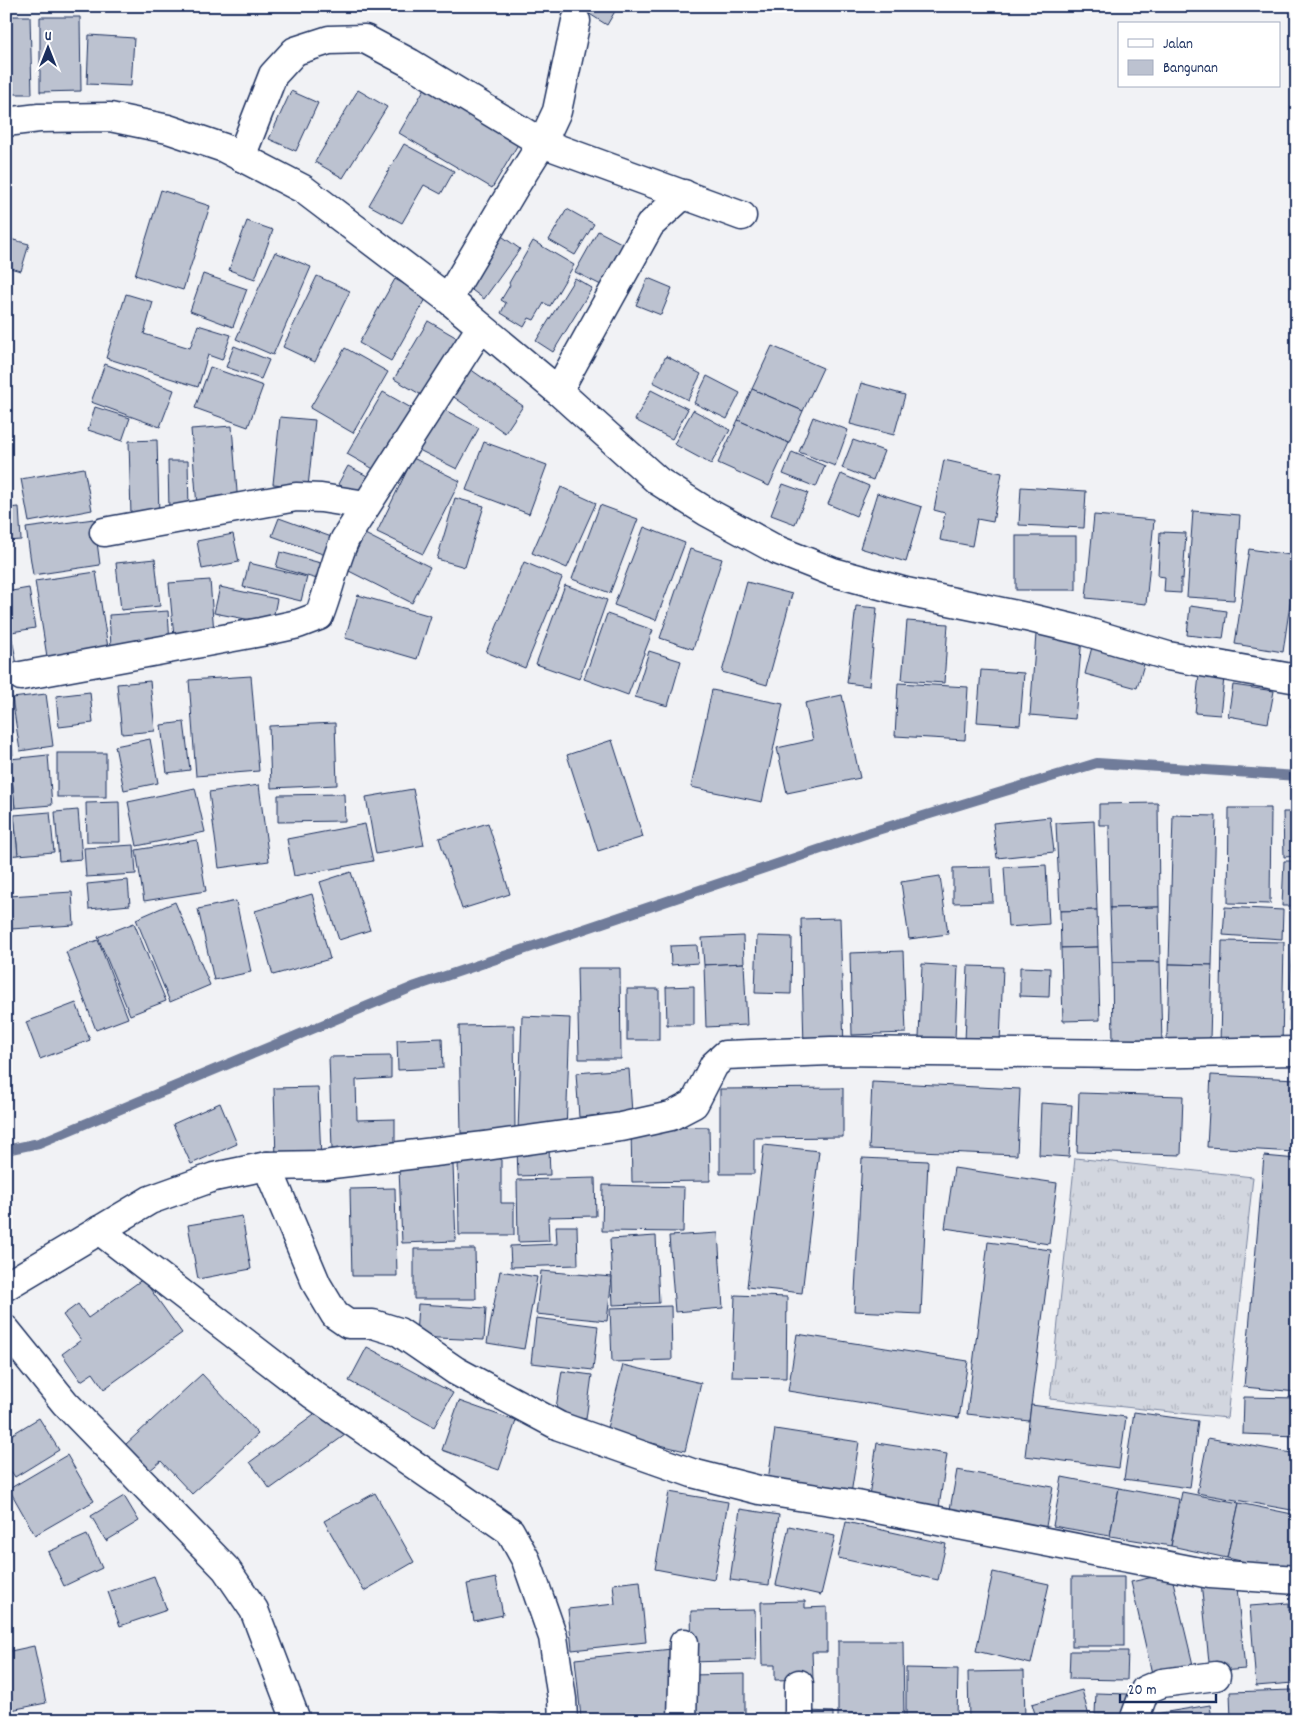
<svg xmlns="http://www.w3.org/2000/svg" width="1303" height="1726" font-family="Dekko,sans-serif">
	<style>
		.grass { fill: url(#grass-tufts); stroke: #76829e }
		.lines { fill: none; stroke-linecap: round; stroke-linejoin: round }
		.stream { stroke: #707c9a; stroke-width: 10 }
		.building { fill: #bcc2d0; stroke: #1b2f5e }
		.street-casing { stroke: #1b2f5e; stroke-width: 31 }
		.secondary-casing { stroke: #1b2f5e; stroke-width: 31 }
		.street { stroke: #fff; stroke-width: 28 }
		.secondary { stroke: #fff; stroke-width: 28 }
	</style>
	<defs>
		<pattern id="grass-tufts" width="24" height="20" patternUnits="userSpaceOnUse" patternTransform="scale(1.25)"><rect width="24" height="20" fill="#d2d6df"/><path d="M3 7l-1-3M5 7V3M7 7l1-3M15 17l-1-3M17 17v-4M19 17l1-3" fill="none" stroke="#b4b8c2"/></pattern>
	</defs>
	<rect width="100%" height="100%" fill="#f1f2f5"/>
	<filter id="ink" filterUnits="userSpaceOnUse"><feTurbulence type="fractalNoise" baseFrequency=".02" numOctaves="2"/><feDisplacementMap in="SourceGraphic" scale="10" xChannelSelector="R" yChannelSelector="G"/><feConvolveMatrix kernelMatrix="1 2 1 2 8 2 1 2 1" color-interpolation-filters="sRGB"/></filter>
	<g filter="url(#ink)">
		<polygon class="grass" points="1075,1158 1253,1177 1227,1418 1050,1399"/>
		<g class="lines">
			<polyline class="stream" points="6,1150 39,1143 413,987 871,832 1097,763 1297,776"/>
		</g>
		<g class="building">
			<polygon points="577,6 618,6 607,25"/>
			<polygon points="6,16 30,16 32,94 6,94"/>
			<polygon points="40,17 80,17 81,91 40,92"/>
			<polygon points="89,35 134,38 131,86 87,84"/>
			<polygon points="426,86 520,141 492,188 399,133"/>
			<polygon points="358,90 387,107 343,178 315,162"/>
			<polygon points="291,91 318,103 296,151 269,139"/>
			<polygon points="404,144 454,171 441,194 424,185 402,223 369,205"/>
			<polygon points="161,190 210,206 183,290 135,275"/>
			<polygon points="567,209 594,224 575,255 549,240"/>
			<polygon points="247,221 273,230 255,279 229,270"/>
			<polygon points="598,231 627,246 605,287 575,272"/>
			<polygon points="496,232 520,249 484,299 461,282"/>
			<polygon points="6,238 29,244 21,271 6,267"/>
			<polygon points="533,241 574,265 550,306 544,303 534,320 529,318 524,327 501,313 506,303 501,300 510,285 509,283"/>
			<polygon points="275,252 311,267 273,355 236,339"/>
			<polygon points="203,274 247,289 233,327 190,311"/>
			<polygon points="317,276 350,291 315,362 283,347"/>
			<polygon points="575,278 592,288 553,352 536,341"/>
			<polygon points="648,278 672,288 661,315 636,305"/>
			<polygon points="395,279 427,297 391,361 359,343"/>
			<polygon points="126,294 153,302 144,334 190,348 198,325 231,335 222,360 208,355 198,387 106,358"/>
			<polygon points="428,321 459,339 425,397 394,379"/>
			<polygon points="234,346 269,360 261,379 226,367"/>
			<polygon points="772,346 823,368 803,411 752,389"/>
			<polygon points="345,348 388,372 353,433 310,408"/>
			<polygon points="666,356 701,374 688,400 653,382"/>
			<polygon points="105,364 174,390 160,427 91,402"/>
			<polygon points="210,367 263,386 248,427 195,408"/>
			<polygon points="470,369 523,406 505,433 451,395"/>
			<polygon points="707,376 740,393 727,419 694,403"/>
			<polygon points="861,383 905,395 894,435 850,424"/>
			<polygon points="752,389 803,411 789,443 738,420"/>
			<polygon points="651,390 688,409 672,439 635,420"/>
			<polygon points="383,392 413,409 377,471 347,454"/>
			<polygon points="95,407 130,418 122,441 88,430"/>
			<polygon points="439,407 479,428 457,469 417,449"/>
			<polygon points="693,410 730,430 711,464 674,444"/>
			<polygon points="280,417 315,420 308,487 273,484"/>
			<polygon points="813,417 848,430 835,466 799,452"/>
			<polygon points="738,420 789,443 769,486 718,463"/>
			<polygon points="232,426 238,505 197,507 191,429"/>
			<polygon points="157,440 159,515 131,516 129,441"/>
			<polygon points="853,440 884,451 873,480 842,468"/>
			<polygon points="484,442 547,465 529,514 466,490"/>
			<polygon points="792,452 825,466 816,487 783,474"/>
			<polygon points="413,458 460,481 423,554 377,532"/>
			<polygon points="944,460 1002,473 993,522 977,519 972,546 940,540 945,513 934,510"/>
			<polygon points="168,461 188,461 189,511 169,511"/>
			<polygon points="348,466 373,479 363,498 338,484"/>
			<polygon points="84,468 92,510 29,522 21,479"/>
			<polygon points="841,474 869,486 856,516 828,504"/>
			<polygon points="783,484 808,493 795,524 771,515"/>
			<polygon points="561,487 596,503 567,568 532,553"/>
			<polygon points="1021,487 1086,491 1084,528 1019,525"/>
			<polygon points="877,493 922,507 906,562 860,548"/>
			<polygon points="455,498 484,506 465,567 437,559"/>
			<polygon points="600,505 638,519 610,593 572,579"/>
			<polygon points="19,507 21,540 6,541 6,508"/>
			<polygon points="1193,511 1240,515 1234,600 1187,597"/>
			<polygon points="1094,515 1154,520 1146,604 1086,598"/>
			<polygon points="279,518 337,539 331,557 272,536"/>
			<polygon points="94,519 100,565 33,575 26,528"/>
			<polygon points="644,527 685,543 656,620 614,605"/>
			<polygon points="1160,532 1186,533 1183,579 1181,578 1181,593 1164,592 1165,577 1158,576"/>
			<polygon points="233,534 239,562 202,569 197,541"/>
			<polygon points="365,534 430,567 412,603 347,570"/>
			<rect x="1016" y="536" width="60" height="54"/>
			<polygon points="690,549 722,559 693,649 660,638"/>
			<polygon points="1249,549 1297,556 1283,652 1235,644"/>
			<polygon points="280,552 328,565 324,581 276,567"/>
			<polygon points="155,559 160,606 121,610 116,563"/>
			<polygon points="524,562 562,578 525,668 486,652"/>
			<polygon points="249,563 307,577 301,601 243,587"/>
			<polygon points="96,572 109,654 48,663 35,581"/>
			<polygon points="210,580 214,633 174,637 169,583"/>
			<polygon points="747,582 792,594 767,685 722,672"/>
			<polygon points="565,585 607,600 579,679 536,664"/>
			<polygon points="220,587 277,599 272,624 214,613"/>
			<polygon points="29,588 35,628 6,633 6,592"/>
			<polygon points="358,595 431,616 417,659 345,638"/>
			<polygon points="856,606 877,608 869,686 847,683"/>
			<polygon points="1190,606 1227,611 1223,639 1187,635"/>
			<polygon points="168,611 170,644 111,647 109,615"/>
			<polygon points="607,614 653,630 628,695 584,679"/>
			<polygon points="907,621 948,624 944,683 902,680"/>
			<polygon points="1036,634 1082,637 1075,719 1030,715"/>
			<polygon points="12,639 21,685 6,687 6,640"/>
			<polygon points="1094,639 1147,654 1137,688 1085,674"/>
			<polygon points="649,651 681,661 668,706 635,697"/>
			<polygon points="981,670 1024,673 1020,725 977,722"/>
			<polygon points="1199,675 1224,678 1220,715 1195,713"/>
			<polygon points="251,676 259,771 196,776 189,680"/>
			<polygon points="150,681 155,731 122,734 117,684"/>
			<polygon points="898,683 968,687 965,740 895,736"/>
			<polygon points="1233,685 1274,691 1268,723 1228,716"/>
			<polygon points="712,690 783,704 762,802 691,787"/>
			<polygon points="90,692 93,723 59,727 56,696"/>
			<polygon points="46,694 53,746 20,751 12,698"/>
			<polygon points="842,695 860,778 787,793 777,748 813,740 805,703"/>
			<polygon points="1295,696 1297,696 1297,729 1291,728"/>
			<polygon points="6,703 9,703 13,755 6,756"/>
			<polygon points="184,722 190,770 167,773 161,725"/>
			<polygon points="335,723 337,785 271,788 269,726"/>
			<polygon points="150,739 158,783 124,790 115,746"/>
			<polygon points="612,740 643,837 598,851 567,755"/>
			<rect x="57" y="753" width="49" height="44"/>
			<polygon points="48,755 52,805 15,808 10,759"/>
			<polygon points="6,759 10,759 15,808 6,809"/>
			<polygon points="259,785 269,861 219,868 209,792"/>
			<polygon points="195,788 205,832 137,846 128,802"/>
			<polygon points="413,789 424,845 376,854 366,797"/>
			<polygon points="344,794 345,821 278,822 278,795"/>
			<polygon points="119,802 120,842 87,842 86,803"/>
			<polygon points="1158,803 1159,907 1110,908 1109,825 1099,825 1099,804"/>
			<polygon points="1229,808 1271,808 1270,904 1228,903"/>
			<polygon points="78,810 82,859 59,861 55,812"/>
			<polygon points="50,812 54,852 18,855 14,815"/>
			<polygon points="1283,812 1297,812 1297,856 1284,857"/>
			<polygon points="6,815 14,815 18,855 6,856"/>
			<polygon points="1173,815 1216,816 1212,965 1169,964"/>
			<polygon points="1050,817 1054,852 997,858 993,823"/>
			<polygon points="1094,821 1097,910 1060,911 1056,823"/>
			<polygon points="488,823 510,894 462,909 439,838"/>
			<polygon points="365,824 373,861 294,876 287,839"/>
			<polygon points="197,840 206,891 144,901 136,850"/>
			<polygon points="134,845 136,874 86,877 84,848"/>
			<polygon points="1284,861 1297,861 1297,906 1282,906"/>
			<polygon points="1046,865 1049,924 1008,927 1004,867"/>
			<polygon points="991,867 993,902 953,903 953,868"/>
			<polygon points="351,872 370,930 339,940 320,882"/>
			<polygon points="940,876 948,934 909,939 901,882"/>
			<polygon points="128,880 130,905 89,909 87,884"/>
			<polygon points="72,892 74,925 11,929 9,896"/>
			<polygon points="312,894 330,959 273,975 255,911"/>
			<polygon points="236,901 251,972 214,980 198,909"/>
			<polygon points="175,902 210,985 170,1002 136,919"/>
			<polygon points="1159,907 1160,962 1112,962 1110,908"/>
			<polygon points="1225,907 1283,910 1282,939 1223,935"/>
			<polygon points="1097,910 1098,947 1061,948 1060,911"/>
			<polygon points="1294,916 1297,916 1297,1021 1289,1021"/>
			<polygon points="840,918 844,1048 804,1049 801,919"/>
			<polygon points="134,923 166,1001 130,1015 98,937"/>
			<polygon points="743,936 744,963 704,965 702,938"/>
			<polygon points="757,936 792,937 791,994 755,993"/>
			<polygon points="98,940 128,1018 96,1030 66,952"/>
			<polygon points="1222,941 1284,942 1282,1047 1220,1046"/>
			<polygon points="697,945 698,963 671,965 670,946"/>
			<polygon points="1098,947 1100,1020 1063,1021 1061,948"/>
			<polygon points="903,951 906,1033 852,1035 850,953"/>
			<polygon points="1112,962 1160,962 1162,1045 1113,1045"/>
			<polygon points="744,963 747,1025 706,1027 704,965"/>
			<polygon points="922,964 958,966 955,1039 919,1038"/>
			<polygon points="1169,964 1212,965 1210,1040 1167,1039"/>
			<polygon points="968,966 1003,967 1000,1043 965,1042"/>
			<polygon points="1020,967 1050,968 1049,997 1020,996"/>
			<polygon points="577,968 620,968 621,1059 579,1059"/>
			<polygon points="694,986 694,1025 667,1025 666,987"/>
			<rect x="627" y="989" width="32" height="51"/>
			<polygon points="76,1003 90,1040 40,1059 26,1022"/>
			<polygon points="522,1016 570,1018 566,1132 518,1131"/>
			<polygon points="514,1025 515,1132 461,1133 459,1026"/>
			<polygon points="442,1038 443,1068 398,1070 397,1040"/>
			<polygon points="391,1056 391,1078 356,1080 357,1120 395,1119 395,1147 332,1149 329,1057"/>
			<polygon points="629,1069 632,1113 579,1117 576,1073"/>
			<polygon points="1211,1075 1297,1079 1295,1152 1207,1147"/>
			<polygon points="872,1082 1020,1089 1017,1155 869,1149"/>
			<polygon points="318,1087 321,1159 276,1160 274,1088"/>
			<polygon points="843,1088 843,1137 754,1138 754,1174 720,1174 720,1089"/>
			<polygon points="1079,1093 1183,1096 1181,1155 1077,1152"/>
			<polygon points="220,1103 237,1144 191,1164 173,1124"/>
			<polygon points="1041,1103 1072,1105 1069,1157 1039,1155"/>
			<polygon points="709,1127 710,1181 632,1182 631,1128"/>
			<polygon points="764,1145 819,1151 802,1293 747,1287"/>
			<polygon points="549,1147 550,1175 518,1176 517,1148"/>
			<polygon points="458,1153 501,1153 501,1203 514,1203 514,1235 459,1235"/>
			<polygon points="1264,1156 1297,1159 1297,1392 1244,1387"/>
			<polygon points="862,1158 928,1161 921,1314 854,1311"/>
			<polygon points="453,1165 456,1241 402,1243 399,1168"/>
			<polygon points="954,1168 1057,1183 1049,1244 945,1228"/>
			<polygon points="595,1178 596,1216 548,1217 549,1241 518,1242 517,1180"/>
			<polygon points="603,1185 684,1187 683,1232 602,1231"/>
			<polygon points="395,1188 397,1276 352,1276 350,1189"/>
			<polygon points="242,1216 251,1269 198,1279 188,1225"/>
			<polygon points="556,1226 577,1226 578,1265 511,1267 510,1246 557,1244"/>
			<polygon points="718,1233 723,1308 675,1312 669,1236"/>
			<polygon points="656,1236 659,1303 613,1305 610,1239"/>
			<polygon points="988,1242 1051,1250 1029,1421 967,1414"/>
			<polygon points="414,1249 475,1249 476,1299 414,1299"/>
			<polygon points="500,1271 537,1277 524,1349 487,1343"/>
			<polygon points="541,1271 612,1277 607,1321 536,1314"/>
			<polygon points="143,1279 182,1333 104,1389 93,1373 81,1381 62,1354 81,1340 63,1315 78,1304 88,1318"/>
			<polygon points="735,1295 787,1297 786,1378 732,1377"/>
			<polygon points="418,1304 486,1308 484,1340 416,1337"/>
			<polygon points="671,1306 672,1360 612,1362 610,1308"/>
			<polygon points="536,1318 598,1326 593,1370 531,1363"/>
			<polygon points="797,1334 968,1361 959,1418 788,1391"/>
			<polygon points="367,1347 453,1393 434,1427 349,1381"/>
			<polygon points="623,1365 701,1383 685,1451 606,1432"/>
			<polygon points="562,1371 592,1375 586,1419 555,1414"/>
			<polygon points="202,1374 258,1434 192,1494 161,1461 149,1471 125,1445"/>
			<polygon points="1244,1397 1297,1398 1297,1436 1243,1434"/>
			<polygon points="459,1401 516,1421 499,1470 442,1450"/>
			<polygon points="1031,1405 1126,1417 1119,1468 1025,1456"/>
			<polygon points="325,1407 345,1435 270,1489 250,1462"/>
			<polygon points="1134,1412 1198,1421 1190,1488 1124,1479"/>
			<polygon points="39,1418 59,1450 15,1477 6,1464 6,1438"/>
			<polygon points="775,1429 859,1442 851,1494 768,1481"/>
			<polygon points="1208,1438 1297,1454 1297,1511 1197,1493"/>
			<polygon points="877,1443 947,1454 939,1507 869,1496"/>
			<polygon points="67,1455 94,1501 35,1535 9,1489"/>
			<polygon points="957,1470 1053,1487 1045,1532 949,1515"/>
			<polygon points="1062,1477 1119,1488 1110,1536 1053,1526"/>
			<polygon points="1119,1488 1179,1499 1171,1546 1110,1536"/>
			<polygon points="669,1492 728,1502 714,1580 655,1569"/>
			<polygon points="1182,1492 1239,1503 1227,1558 1171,1546"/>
			<polygon points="375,1493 414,1562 364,1591 324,1521"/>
			<polygon points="124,1496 139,1521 106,1541 91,1516"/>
			<polygon points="1239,1503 1297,1515 1297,1573 1227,1558"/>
			<polygon points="740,1509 779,1515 769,1585 730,1580"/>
			<polygon points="846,1522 946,1544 938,1580 838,1558"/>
			<polygon points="789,1526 835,1536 821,1595 776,1585"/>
			<polygon points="87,1535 102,1568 64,1586 48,1552"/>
			<polygon points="993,1572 1049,1584 1031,1664 976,1651"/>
			<polygon points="1171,1573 1194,1669 1153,1678 1131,1582"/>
			<polygon points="154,1576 167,1610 120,1626 108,1592"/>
			<rect x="1072" y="1577" width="52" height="69"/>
			<polygon points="496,1578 503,1615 474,1621 467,1584"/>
			<polygon points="1236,1578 1245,1669 1210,1672 1201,1582"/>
			<polygon points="640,1581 646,1642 572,1650 568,1609 615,1604 613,1584"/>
			<polygon points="805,1601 805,1608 827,1607 827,1652 812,1652 813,1679 775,1680 775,1665 762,1665 761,1602"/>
			<polygon points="1289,1603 1289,1610 1297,1609 1297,1666 1292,1667 1293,1683 1256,1686 1250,1606"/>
			<polygon points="755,1610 756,1660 692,1662 691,1611"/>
			<polygon points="838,1641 903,1641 904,1720 838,1720"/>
			<polygon points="34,1646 46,1703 6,1711 6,1652"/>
			<polygon points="672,1649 679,1720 610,1720 610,1715 581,1718 575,1659"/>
			<polygon points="1070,1651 1128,1651 1127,1680 1069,1679"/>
			<polygon points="906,1668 958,1669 957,1720 906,1720"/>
			<polygon points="1024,1671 1025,1720 969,1720 968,1672"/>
			<polygon points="745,1674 745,1720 688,1720 688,1675"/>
			<polygon points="1082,1690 1090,1720 1037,1720 1032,1704"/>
			<polygon points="1292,1690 1294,1720 1231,1720 1230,1692"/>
			<polygon points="1096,1693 1128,1694 1128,1715 1095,1714"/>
			<polygon points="1210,1705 1212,1720 1156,1720 1155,1714"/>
			<polygon points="808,1711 833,1712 833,1720 807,1720"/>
			<polygon points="505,1714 506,1720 475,1720"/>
			<polygon points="540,1714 541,1720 516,1720"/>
		</g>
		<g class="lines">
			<g class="street-casing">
				<g id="street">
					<polyline points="241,157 273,75 295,51 329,40 365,39 410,63 542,143 742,216"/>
					<polyline points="448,299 515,186 542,143 557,111 576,21"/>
					<polyline points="558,391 650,225 684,194"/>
					<polyline points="104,532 296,497 321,498 366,505"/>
					<path d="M 21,676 L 261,632 L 298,624 L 319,616 C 329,591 334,564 345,539 L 481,327"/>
					<polyline points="267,1166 317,1285 335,1315 348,1324 373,1324 399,1332 456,1371 559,1426 692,1473 759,1490 857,1505 1210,1574 1297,1580"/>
					<polyline points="99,1230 312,1394 510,1531 526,1560 553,1637 562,1699 563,1720"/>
					<polyline points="6,1286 150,1200 214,1177 267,1166 324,1165 485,1146 621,1127 671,1116 694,1104 714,1065 725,1055 831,1051 1136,1054 1297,1051"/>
					<polyline points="6,1330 65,1403 226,1569 254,1610 296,1720"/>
					<polyline points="682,1720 684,1643"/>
					<polyline points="799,1720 799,1684"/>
					<polyline points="1134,1720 1145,1690 1162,1683 1216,1676"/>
				</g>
			</g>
			<g class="secondary-casing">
				<polyline id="secondary" points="6,122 39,118 110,117 168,129 224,148 303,189 448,299 558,391 658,481 707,512 777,550 833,572 906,592 1026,617 1084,631 1168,656 1297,679"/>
			</g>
			<use href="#street" class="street"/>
			<use href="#secondary" class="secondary"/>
		</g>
	</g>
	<rect width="1303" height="1726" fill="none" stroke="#fff" stroke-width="25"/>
	<rect x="12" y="12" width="1278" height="1701" fill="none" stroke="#1b2f5e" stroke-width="2" filter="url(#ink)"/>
	<rect x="1118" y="22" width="162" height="65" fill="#ffffff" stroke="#a4acbf"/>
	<rect x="1128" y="39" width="25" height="8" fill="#ffffff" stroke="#a4acbf"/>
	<text x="1163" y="48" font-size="15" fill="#1b2f5e">Jalan</text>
	<rect x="1128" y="60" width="25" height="15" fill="#bcc2d0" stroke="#a4acbf"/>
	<text x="1163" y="72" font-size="15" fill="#1b2f5e">Bangunan</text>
	<g transform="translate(48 48)" stroke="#ffffff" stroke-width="4" paint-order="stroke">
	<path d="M0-4L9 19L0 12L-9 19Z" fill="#1b2f5e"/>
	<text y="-8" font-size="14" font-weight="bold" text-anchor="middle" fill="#1b2f5e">U</text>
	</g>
	<path d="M1120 1694v8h96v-8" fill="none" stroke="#1b2f5e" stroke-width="2.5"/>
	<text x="1128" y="1694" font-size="15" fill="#1b2f5e" stroke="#ffffff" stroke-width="4" paint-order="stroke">20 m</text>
</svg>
